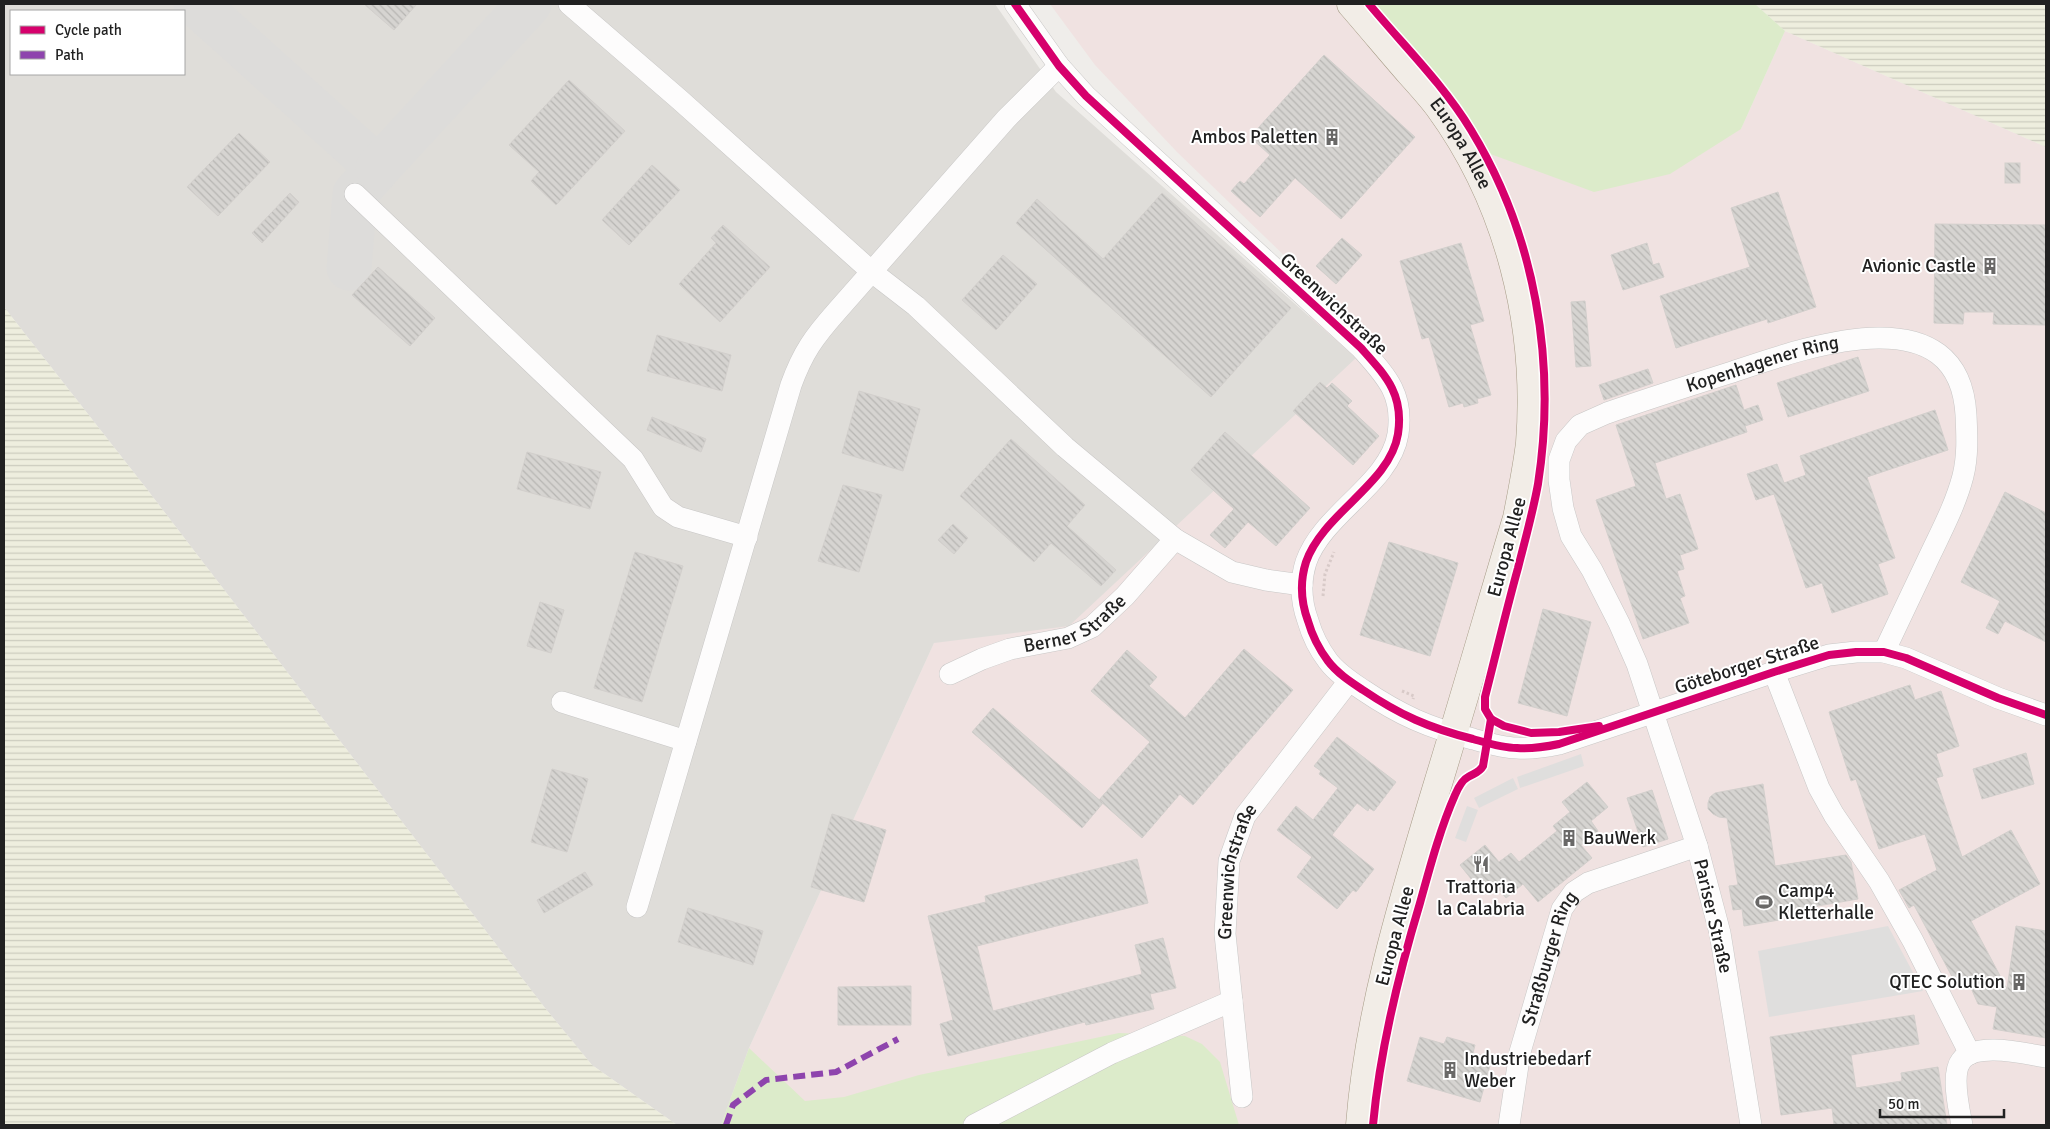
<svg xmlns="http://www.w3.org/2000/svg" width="2050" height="1129" font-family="Signika,sans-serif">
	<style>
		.commercial { fill: #f0e2e1 }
		.airport { fill: #dfddd9; fill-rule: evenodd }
		.farmland { fill: url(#farmland-rules) }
		.grass { fill: #dcebca }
		.parking { fill: #dfdedd }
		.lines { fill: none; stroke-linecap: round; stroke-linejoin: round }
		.taxiway { stroke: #dddcda; stroke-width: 45 }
		.building { fill: url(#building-back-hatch); stroke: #d2cfcc }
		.minor-casing { stroke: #c8c7c6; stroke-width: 22 }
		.major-casing { stroke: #a69b86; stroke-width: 29 }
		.path { stroke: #d8cac8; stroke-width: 3; stroke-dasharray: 2.5 2.5; stroke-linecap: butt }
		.minor { stroke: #fdfcfc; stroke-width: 21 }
		.major { stroke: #f2ede7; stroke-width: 28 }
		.quiet { stroke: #8e44ad; stroke-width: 6; stroke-dasharray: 12 6; stroke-linecap: butt }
		.cycleway-casing { stroke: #fff; stroke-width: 11 }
		.cycleway { stroke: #d6006c; stroke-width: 8 }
		.labels { text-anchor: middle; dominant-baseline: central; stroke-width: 4; stroke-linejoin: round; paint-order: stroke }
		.poi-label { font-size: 19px; fill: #212121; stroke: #fff; text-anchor: end }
		.street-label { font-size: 19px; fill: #212121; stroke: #fff }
	</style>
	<defs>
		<pattern id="farmland-rules" width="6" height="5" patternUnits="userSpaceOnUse" patternTransform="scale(1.25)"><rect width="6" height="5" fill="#eeeede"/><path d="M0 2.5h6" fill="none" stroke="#ccccbe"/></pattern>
		<pattern id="building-back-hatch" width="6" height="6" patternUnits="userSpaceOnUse" patternTransform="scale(1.25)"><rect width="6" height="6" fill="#d6d4d1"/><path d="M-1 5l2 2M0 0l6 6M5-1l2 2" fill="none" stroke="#b7b6b3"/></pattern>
	</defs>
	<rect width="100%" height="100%" fill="#efedea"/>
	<polygon class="commercial" points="1050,4 1351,4 1741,129 1785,31 2046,147 2046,1125 721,1125 749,1048 934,643 1306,320 1323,293 1177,152 1095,65"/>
	<path class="airport" d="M 4,4 L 995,4 L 1056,92 L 1356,358 L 1069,626 L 934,643 L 749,1048 L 721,1125 L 677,1125 L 592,1065 L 545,1008 L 146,488 L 4,307 ZM 11,11 L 184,11 L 184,74 L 11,74 Z"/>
	<g class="farmland">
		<polygon points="1755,4 2046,4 2046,147 1785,31"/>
		<polygon points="4,307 146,488 545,1008 592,1065 677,1125 4,1125"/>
	</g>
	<g class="grass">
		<polygon points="1351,4 1755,4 1785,31 1741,129 1670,174 1594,192 1463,144"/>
		<polygon points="1119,1033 1185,1036 1202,1044 1220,1062 1239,1125 721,1125 749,1048 805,1101 844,1097 919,1075"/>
	</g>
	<g class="parking">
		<polygon points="1581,754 1584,766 1520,788 1517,777"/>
		<polygon points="1513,778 1518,789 1479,808 1474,798"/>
		<polygon points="1467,806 1478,810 1466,842 1455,838"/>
		<polygon points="1888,926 1923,991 1769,1017 1758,951"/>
	</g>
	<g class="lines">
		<g class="taxiway">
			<polyline points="196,4 378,168 355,194 349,268"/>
			<polyline points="378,168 529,4"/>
		</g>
	</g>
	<g class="building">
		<polygon points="364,4 417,4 394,30"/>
		<polygon points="1324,55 1415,137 1341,219 1295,178 1260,217 1231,191 1240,181 1244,184 1270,155 1250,137"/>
		<polygon points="569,80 625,131 556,205 531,181 539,172 509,145"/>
		<polygon points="239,133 270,162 218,216 187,187"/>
		<rect x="2005" y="163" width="15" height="20"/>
		<polygon points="652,165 680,190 629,245 602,220"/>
		<polygon points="1778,192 1816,307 1768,323 1767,319 1676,348 1660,296 1750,267 1731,208"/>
		<polygon points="290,193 299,202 262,243 252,233"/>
		<polygon points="1162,193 1291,308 1211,397 1016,223 1037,199 1103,259"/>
		<polygon points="1935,224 2046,225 2046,325 1993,324 1994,312 1964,312 1963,324 1934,323"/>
		<polygon points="723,225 770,267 720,322 679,284 716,243 711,238"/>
		<polygon points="1342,238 1362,255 1336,284 1316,266"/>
		<polygon points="1461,243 1484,321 1470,325 1491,395 1477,399 1478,403 1464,407 1463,403 1449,407 1429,337 1422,339 1400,261"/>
		<polygon points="1647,243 1653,265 1659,263 1664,277 1623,290 1611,255"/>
		<polygon points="1003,255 1037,284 996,330 962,300"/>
		<polygon points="378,267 435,318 410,346 352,295"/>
		<polygon points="1585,301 1591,366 1576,367 1571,302"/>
		<polygon points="657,335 731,355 722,391 647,371"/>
		<polygon points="1858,357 1869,391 1788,417 1777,383"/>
		<polygon points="1648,369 1653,383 1604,400 1599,385"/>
		<polygon points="1320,382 1327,388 1332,383 1352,401 1347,406 1379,436 1353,465 1293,411"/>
		<polygon points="1736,385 1744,410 1758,405 1763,420 1745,426 1747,432 1655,463 1666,499 1680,494 1698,549 1680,555 1684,569 1677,571 1685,596 1680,598 1689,623 1643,639 1596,500 1636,486 1616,425"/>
		<polygon points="859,391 920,409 903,471 842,453"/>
		<polygon points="1935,410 1948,450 1867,477 1895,558 1878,564 1888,594 1832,613 1822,583 1806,588 1774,494 1756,500 1747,474 1777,464 1784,483 1806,475 1800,456"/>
		<polygon points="652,417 706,439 701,452 647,430"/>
		<polygon points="1225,432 1310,508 1276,546 1248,522 1225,548 1210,535 1234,509 1191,470"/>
		<polygon points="1011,439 1085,505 1067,526 1116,570 1101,586 1051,543 1034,562 960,496"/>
		<polygon points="527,452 601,472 590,509 517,489"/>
		<polygon points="843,485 882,495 859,572 818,561"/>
		<polygon points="2005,492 2046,513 2046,642 2005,621 1998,634 1986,628 2000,601 1961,582"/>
		<polygon points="953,524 968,538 954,554 938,540"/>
		<polygon points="1389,542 1458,563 1430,656 1360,635"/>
		<polygon points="635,552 683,566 642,702 594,688"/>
		<polygon points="540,602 564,610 551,653 527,646"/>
		<polygon points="1543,609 1591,622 1567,716 1518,703"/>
		<polygon points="1244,649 1293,690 1193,805 1180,794 1142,838 1099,800 1150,742 1091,691 1127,650 1157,677 1149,686 1185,718"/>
		<polygon points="1910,685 1915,700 1941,691 1959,746 1936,754 1943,776 1936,778 1962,857 2011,830 2040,884 1971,921 2007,989 2016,926 2046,931 2046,1038 1993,1029 1997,1007 1978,1004 1968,981 1957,986 1914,905 1909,908 1899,890 1937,870 1925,834 1879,849 1856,779 1851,781 1829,712"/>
		<polygon points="993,708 1103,803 1082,828 972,732"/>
		<polygon points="1337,737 1396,782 1374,811 1369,808 1368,811 1357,803 1332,835 1374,869 1356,892 1353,890 1337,909 1297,877 1312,857 1277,830 1296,806 1313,820 1338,788 1319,774 1321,771 1314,766"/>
		<polygon points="2026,753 2034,784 1982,799 1973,769"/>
		<polygon points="552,769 588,779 567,852 531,842"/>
		<polygon points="1587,782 1608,807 1591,821 1598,831 1581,845 1592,858 1538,902 1523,884 1506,898 1492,881 1480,890 1460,865 1485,845 1499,862 1511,853 1519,862 1557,831 1553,826 1570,812 1562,802"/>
		<polygon points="1763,784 1775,866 1846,855 1851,862 1858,899 1777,913 1779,920 1744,926 1742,909 1733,910 1729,886 1738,885 1727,818 1719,817 1713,814 1708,809 1708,803 1710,797 1715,793"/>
		<polygon points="1652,790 1668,839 1643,847 1627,798"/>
		<polygon points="832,814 886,830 864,902 811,887"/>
		<polygon points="1137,859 1148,903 977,946 993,1011 1142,974 1135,945 1163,938 1176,988 1150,994 1154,1009 1086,1025 1085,1022 948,1056 940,1024 953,1020 928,916 986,902 985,896"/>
		<polygon points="585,872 593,885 544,913 537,900"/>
		<polygon points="688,908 763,931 753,965 678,942"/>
		<polygon points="911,986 911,1025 838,1025 838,987"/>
		<polygon points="1914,1015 1919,1044 1851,1055 1856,1088 1902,1081 1901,1073 1938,1067 1947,1125 1834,1125 1832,1108 1781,1115 1770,1037"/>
		<polygon points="1420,1037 1444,1044 1447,1037 1475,1045 1473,1053 1492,1058 1480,1102 1407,1081"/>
	</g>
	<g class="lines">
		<g class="minor-casing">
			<g id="minor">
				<polyline points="569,4 680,100 872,272 916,306 1065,447 1175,539 1232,572 1266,580 1302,585"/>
				<path d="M 1015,4 L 1059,66 L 1086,96 L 1361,348 C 1386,376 1404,394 1398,434 C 1390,484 1323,513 1306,562 C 1300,581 1301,602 1308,621 C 1312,635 1319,649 1328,661 C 1337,673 1351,682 1363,690 C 1400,715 1429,728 1473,739 C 1487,743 1502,748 1517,748 C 1531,749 1545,747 1559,744 L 1774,672 L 1829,655 L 1856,652 L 1884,652 L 1906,658 L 1998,698 L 2046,715"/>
				<polyline points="355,194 633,459 663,507 678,517 747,537"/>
				<polyline points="1774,672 1819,788 1834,815 1879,881 1913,941 1970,1054"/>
				<path id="s1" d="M 950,674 L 982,659 L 1010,649 L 1068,638 L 1092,627 L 1125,596 L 1175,539"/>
				<polyline points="562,702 686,741"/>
				<path d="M 637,907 L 791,385 C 803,352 814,337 837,311 L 1006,119 L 1059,66"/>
				<path id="s2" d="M 1242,1097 L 1225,934 L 1229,861 L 1245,816 L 1349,681"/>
				<polyline points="974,1125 1112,1053 1232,1001"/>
				<path id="s3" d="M 1509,1125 L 1520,1052 L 1562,909 L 1574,892 L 1588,883 L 1697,846"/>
				<path id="s4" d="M 1751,1125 L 1720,933 L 1697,846 L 1637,664 L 1619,623 L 1592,570 L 1571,536 L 1563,508 L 1559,480 L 1559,460 L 1566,441 L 1580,425 L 1607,413 C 1647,399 1688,386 1729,373 C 1801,349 1959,290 1966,415 C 1967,436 1968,456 1963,476 C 1956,503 1943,528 1931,553 C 1915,586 1900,619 1884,652"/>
				<path d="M 1962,1125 C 1959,1110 1951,1074 1961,1061 C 1975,1041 2026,1054 2046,1057"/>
			</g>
		</g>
		<g class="major-casing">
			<g id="major">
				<path id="s5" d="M 1351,4 C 1371,27 1390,50 1410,73 C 1420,84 1430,95 1439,107 C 1509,203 1539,325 1530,443 C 1527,468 1522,493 1517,518 C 1490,608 1464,699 1436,790 C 1403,900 1369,1010 1360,1125"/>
			</g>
		</g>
		<g class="path">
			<polyline points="1323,596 1325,574 1334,552"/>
			<polyline points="1402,691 1414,696 1413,699"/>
		</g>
		<use href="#minor" class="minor"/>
		<use href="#major" class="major"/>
		<polyline class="quiet" points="726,1125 733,1105 766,1080 836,1072 898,1039"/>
		<g class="cycleway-casing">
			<g id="cycleway">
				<path d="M 1015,4 L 1059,66 L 1086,96 L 1361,348 C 1386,376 1404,394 1398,434 C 1390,484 1323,513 1306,562 C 1300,581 1301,602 1308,621 C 1312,635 1319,649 1328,661 C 1337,673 1351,682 1363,690 C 1400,715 1429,728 1473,739 C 1487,743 1502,748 1517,748 C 1531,749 1545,747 1559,744 L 1774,672 L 1829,655 L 1856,652 L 1884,652 L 1906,658 L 1998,698 L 2046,715"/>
				<path d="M 1369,4 C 1403,45 1443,84 1471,130 C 1535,235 1557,362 1538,484 C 1533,512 1525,540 1518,568 C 1506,611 1496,654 1485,697 L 1485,709 L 1491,719 L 1504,726 L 1531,733 L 1559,732 L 1599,726"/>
				<path d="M 1373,1125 C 1380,1049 1398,976 1420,903 C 1430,867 1440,829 1455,795 C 1458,788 1462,780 1468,777 C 1474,773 1479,773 1483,766 L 1491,719"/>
			</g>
		</g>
		<use href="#cycleway" class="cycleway"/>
	</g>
	<defs>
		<g id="building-bare" transform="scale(1.35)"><path d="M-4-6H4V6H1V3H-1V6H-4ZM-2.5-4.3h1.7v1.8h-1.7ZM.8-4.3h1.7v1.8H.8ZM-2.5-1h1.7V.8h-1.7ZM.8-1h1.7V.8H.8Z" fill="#696867" stroke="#fff" stroke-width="2.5" paint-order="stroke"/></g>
		<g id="restaurant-bare" transform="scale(1.35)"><path d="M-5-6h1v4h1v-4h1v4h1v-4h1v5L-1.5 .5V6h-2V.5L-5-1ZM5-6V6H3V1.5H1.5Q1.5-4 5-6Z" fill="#696867" stroke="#fff" stroke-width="2.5" paint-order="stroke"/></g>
		<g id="stadium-bare" transform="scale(1.35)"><path d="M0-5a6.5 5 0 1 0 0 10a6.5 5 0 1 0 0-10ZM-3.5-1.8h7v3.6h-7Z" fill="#696867" stroke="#fff" stroke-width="2.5" paint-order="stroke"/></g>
	</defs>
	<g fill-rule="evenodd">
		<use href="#building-bare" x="1332" y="137"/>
		<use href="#building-bare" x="1990" y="266"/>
		<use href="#building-bare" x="1569" y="838"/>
		<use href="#restaurant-bare" x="1481" y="864"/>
		<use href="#stadium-bare" x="1764" y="902"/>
		<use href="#building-bare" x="2019" y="982"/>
		<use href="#building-bare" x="1450" y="1070"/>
	</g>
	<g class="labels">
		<g class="poi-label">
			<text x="1318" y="137">Ambos Paletten</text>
			<text x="1976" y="266">Avionic Castle</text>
			<text x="1583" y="838" text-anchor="start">BauWerk</text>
			<text x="1481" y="887" text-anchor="middle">Trattoria<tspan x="1481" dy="22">la Calabria</tspan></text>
			<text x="1778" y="891" text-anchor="start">Camp4<tspan x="1778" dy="22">Kletterhalle</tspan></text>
			<text x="2005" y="982">QTEC Solution</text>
			<text x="1464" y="1059" text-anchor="start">Industriebedarf<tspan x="1464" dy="22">Weber</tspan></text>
		</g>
		<g class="street-label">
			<text stroke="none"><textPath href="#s5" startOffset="178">Europa Allee</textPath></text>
			<text transform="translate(1334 304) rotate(43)">Greenwichstraße</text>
			<text stroke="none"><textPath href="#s4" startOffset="932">Kopenhagener Ring</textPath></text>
			<text transform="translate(1507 547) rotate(-75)">Europa Allee</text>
			<text stroke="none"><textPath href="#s1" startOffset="136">Berner Straße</textPath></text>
			<text transform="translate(1747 665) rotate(-18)">Göteborger Straße</text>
			<text stroke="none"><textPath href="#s2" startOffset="228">Greenwichstraße</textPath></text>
			<text transform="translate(1713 916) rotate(77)">Pariser Straße</text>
			<text transform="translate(1395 936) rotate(-75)">Europa Allee</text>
			<text stroke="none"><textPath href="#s3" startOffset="172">Straßburger Ring</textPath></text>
		</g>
	</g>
	<rect width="2050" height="1129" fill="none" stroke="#212121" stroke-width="10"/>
	<rect x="10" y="10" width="175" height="65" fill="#ffffff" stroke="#a6a6a6"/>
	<rect x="20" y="26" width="25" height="8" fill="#d6006c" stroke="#a6a6a6"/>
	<text x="55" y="35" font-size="15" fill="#212121">Cycle path</text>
	<rect x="20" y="51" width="25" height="8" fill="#8e44ad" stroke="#a6a6a6"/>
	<text x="55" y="60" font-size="15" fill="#212121">Path</text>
	<path d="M1880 1109v8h124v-8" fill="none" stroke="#212121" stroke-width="2.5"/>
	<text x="1888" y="1109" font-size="15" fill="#212121" stroke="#ffffff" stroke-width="4" paint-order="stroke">50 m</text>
</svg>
